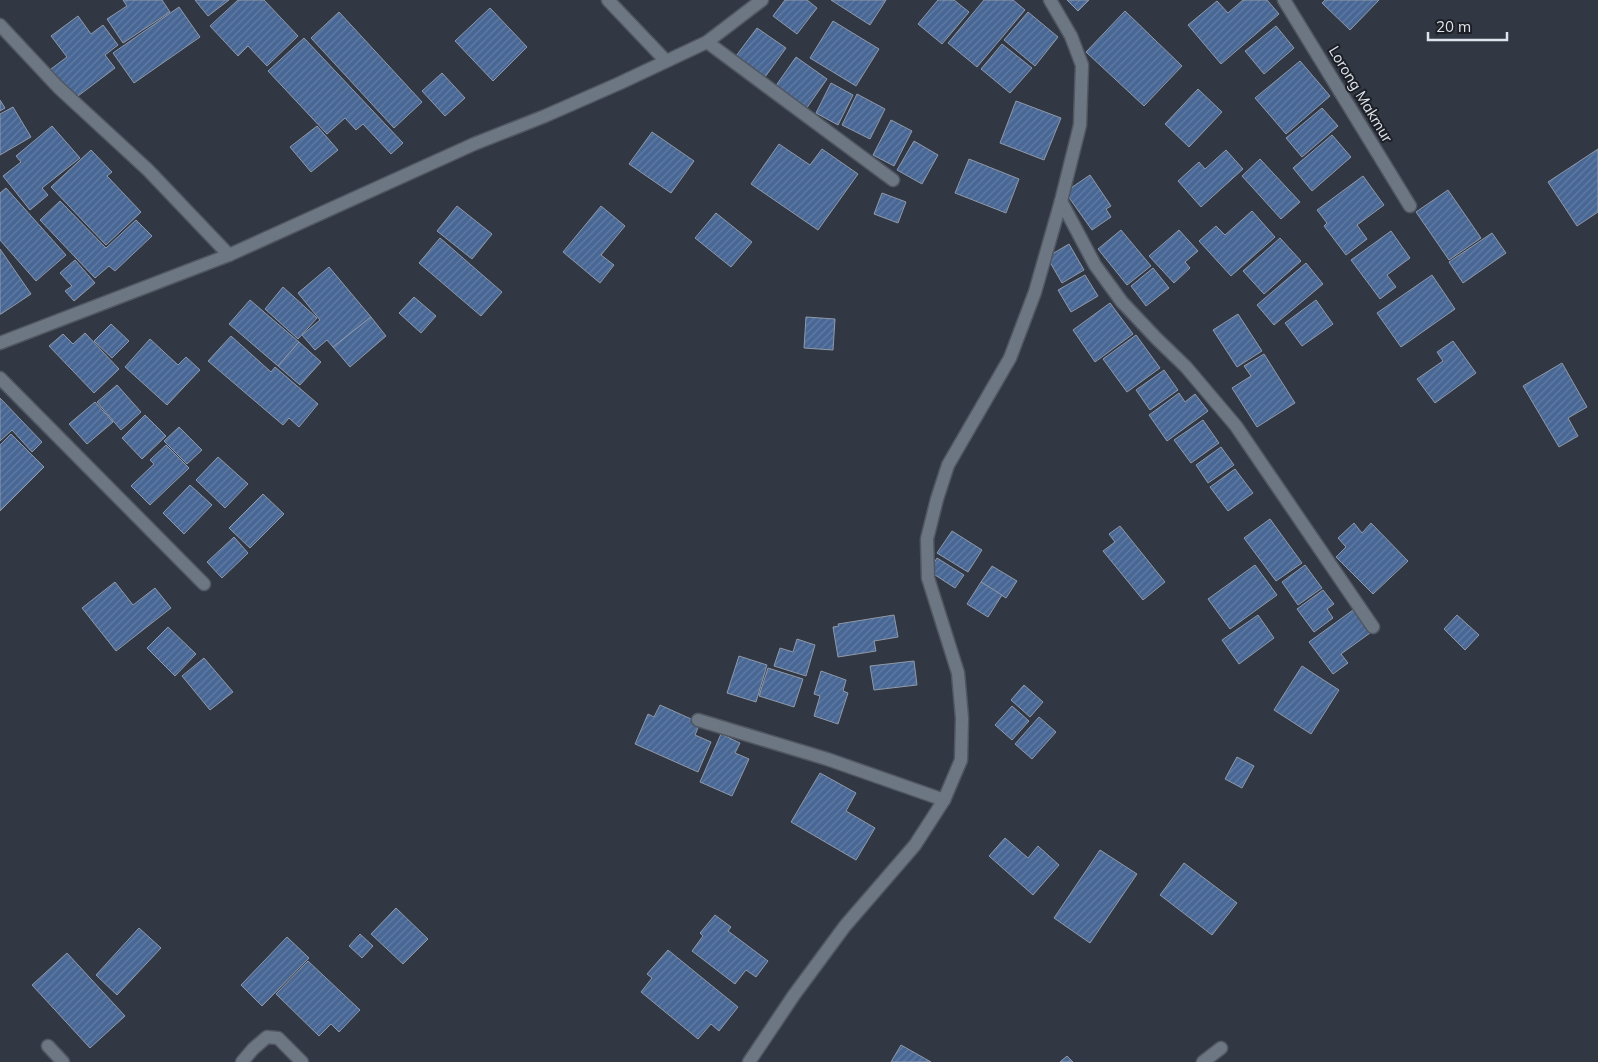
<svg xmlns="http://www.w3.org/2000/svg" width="1598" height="1062" font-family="Mulish,sans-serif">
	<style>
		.building { fill: url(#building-hatch); stroke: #9099a7 }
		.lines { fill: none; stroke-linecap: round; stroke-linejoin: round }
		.minor-casing { stroke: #505760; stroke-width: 15 }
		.minor { stroke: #6d7683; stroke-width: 12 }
		.labels { text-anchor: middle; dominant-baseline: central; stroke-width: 4; stroke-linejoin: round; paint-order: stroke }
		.street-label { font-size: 15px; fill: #dfe4ec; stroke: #1c1f25 }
	</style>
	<defs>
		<pattern id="building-hatch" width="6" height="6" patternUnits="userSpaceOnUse" patternTransform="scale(1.25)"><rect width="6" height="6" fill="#486795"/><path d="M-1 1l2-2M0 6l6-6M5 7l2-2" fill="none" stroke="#627da4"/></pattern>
	</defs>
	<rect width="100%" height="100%" fill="#313844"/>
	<g class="building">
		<polygon points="123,0 162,0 170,12 123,43 107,19 127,6"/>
		<polygon points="195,0 229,0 208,16"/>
		<polygon points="238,0 264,0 298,36 267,66 248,46 238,56 210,26"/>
		<polygon points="785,0 807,0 817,8 797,34 773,16"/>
		<polygon points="831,0 886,0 870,25"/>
		<polygon points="938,0 954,0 969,12 942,44 918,24"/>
		<polygon points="984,0 1013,0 1025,10 977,67 948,43"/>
		<polygon points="1067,0 1089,0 1078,11"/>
		<polygon points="1243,0 1267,0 1279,14 1221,64 1188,25 1217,1 1228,13"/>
		<polygon points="1325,0 1379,0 1350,30 1322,3"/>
		<polygon points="179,7 200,37 134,83 113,53"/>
		<polygon points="490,8 527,47 493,81 455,41"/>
		<polygon points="1125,11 1182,66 1144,106 1086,52"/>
		<polygon points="339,12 422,102 394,128 311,38"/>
		<polygon points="1028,12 1058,37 1035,66 1004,40"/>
		<polygon points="78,16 91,34 103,25 118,45 105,55 115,68 74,99 51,69 67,57 51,36"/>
		<polygon points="833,21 879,49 856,86 810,58"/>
		<polygon points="1276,26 1294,48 1264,74 1245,51"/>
		<polygon points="757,28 786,48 765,77 736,56"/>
		<polygon points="304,38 403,143 391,154 363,124 356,130 345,118 327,134 268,71"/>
		<polygon points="1002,44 1032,68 1010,93 981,69"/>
		<polygon points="796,57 827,79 806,109 775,87"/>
		<polygon points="1300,61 1330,96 1286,134 1255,98"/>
		<polygon points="442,73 465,98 445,116 422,91"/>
		<polygon points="831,83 853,95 838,125 816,113"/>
		<polygon points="1198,89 1222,112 1189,147 1165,124"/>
		<polygon points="857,94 885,109 870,139 842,125"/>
		<polygon points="0,100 5,108 0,111"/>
		<polygon points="1016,101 1061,118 1044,160 1000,143"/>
		<polygon points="13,107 31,137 0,155 0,114"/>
		<polygon points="1322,108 1338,126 1302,157 1286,138"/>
		<polygon points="891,120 912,131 894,166 873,155"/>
		<polygon points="52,126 80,158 42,188 48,195 30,210 3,176 21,162 16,156"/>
		<polygon points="317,126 338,150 311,172 290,147"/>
		<polygon points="652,132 694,161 671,193 629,164"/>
		<polygon points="1332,135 1351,157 1312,191 1293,168"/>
		<polygon points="914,141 938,155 922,184 897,170"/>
		<polygon points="779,144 810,165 822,149 858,174 818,230 751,184"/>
		<polygon points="1598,149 1598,212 1577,226 1548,182"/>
		<polygon points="91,150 112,172 107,176 141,212 106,245 51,187"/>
		<polygon points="1226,150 1243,169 1201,207 1178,181 1199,162 1205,169"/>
		<polygon points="969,159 1019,179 1006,213 955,193"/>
		<polygon points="1260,159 1300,202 1281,219 1242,176"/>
		<polygon points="1090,175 1111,206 1106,209 1111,217 1092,230 1065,192"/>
		<polygon points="1363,176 1384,205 1357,225 1367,239 1346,255 1324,226 1327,223 1317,210"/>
		<polygon points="6,188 66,255 36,281 0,240 0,193"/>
		<polygon points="1448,190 1481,238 1449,260 1416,212"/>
		<polygon points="882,193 906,202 898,223 874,214"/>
		<polygon points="60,201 106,248 136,220 152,236 115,271 109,266 95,278 40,220"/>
		<polygon points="457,206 492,234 472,259 437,231"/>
		<polygon points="601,206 625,226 601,255 614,265 600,283 563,252"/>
		<polygon points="1252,211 1275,237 1231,276 1199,241 1216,226 1225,235"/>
		<polygon points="716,213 752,242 731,267 695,238"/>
		<polygon points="1121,230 1151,266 1127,285 1098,249"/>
		<polygon points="1179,230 1198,251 1185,262 1190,268 1174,283 1149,256"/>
		<polygon points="1391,231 1410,258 1387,275 1396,287 1380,299 1351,260"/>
		<polygon points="1492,233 1506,253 1463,283 1449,262"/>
		<polygon points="440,238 502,292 481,316 419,263"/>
		<polygon points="1280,238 1301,261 1264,294 1243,271"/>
		<polygon points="1069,244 1084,270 1062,283 1047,257"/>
		<polygon points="0,249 31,294 1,314 0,314"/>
		<polygon points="75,260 95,283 74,301 65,291 72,286 60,273"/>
		<polygon points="1306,263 1323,284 1274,325 1257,305"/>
		<polygon points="329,267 371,317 333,347 327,340 315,350 302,335 320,320 298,293"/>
		<polygon points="1153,268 1169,288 1146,306 1131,286"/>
		<polygon points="1085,275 1098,296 1071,312 1058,290"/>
		<polygon points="1432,275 1455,309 1401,347 1377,313"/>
		<polygon points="283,287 317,318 298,339 265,309"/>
		<polygon points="414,297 436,316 421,333 399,313"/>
		<polygon points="250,300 299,342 278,366 229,324"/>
		<polygon points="1316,300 1333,324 1302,346 1285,323"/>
		<polygon points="1110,303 1133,334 1095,362 1073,330"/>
		<polygon points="1238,314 1262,351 1237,367 1213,330"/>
		<polygon points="371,317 386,336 350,367 333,347"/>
		<polygon points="806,317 835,319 833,350 804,348"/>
		<polygon points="111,324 129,341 112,358 94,341"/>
		<polygon points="85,333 119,369 94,393 49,346 63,334 73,344"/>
		<polygon points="1136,335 1160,368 1127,392 1103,359"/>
		<polygon points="231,336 271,372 275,367 318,404 299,427 289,418 283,425 208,361"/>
		<polygon points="150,339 178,365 186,357 200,370 167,405 125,367"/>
		<polygon points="1453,341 1476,373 1435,403 1417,379 1443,361 1437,352"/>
		<polygon points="299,342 321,362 300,385 278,366"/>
		<polygon points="1264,354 1295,403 1257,427 1232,388 1251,376 1244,366"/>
		<polygon points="1562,363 1587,407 1568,418 1578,436 1559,447 1523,386"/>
		<polygon points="1164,370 1178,390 1150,410 1136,390"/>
		<polygon points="117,385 141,412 121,430 97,402"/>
		<polygon points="1179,393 1185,402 1195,394 1208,411 1167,441 1149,415"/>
		<polygon points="0,398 42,442 32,452 12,430 0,441"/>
		<polygon points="95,402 113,422 87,444 69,424"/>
		<polygon points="145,415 166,436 142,459 122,438"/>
		<polygon points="1203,420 1219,443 1191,463 1174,440"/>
		<polygon points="179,427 202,450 187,464 164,441"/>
		<polygon points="11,434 44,467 0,511 0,445"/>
		<polygon points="166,445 189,468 150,505 131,486 154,464 150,460"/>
		<polygon points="1221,447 1234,465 1208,483 1196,465"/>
		<polygon points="218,457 248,484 225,508 196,480"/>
		<polygon points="1235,469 1253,493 1228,511 1210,487"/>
		<polygon points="190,485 212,505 184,534 163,513"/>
		<polygon points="263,494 284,514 250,548 229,528"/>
		<polygon points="1270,519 1302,563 1276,581 1244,538"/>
		<polygon points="1354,523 1362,533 1371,523 1408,561 1373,594 1336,557 1346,547 1338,538"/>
		<polygon points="1120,526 1165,582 1143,600 1103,551 1115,542 1109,534"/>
		<polygon points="952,531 982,550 968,572 937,553"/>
		<polygon points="234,537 248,553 222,578 207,562"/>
		<polygon points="937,558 964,575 955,588 929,571"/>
		<polygon points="1255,565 1277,595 1230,629 1208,599"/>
		<polygon points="1305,565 1322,588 1298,605 1282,582"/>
		<polygon points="992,566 1017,581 1006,598 981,582"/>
		<polygon points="115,582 133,605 155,588 171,608 116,651 82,608"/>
		<polygon points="981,582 1002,595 988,617 967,604"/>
		<polygon points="1323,590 1334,604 1327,609 1333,618 1314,632 1297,609"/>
		<polygon points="1353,610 1370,633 1341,654 1348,663 1333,674 1309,642"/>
		<polygon points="894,615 898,637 874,641 876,651 838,657 833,627 839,626 838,624"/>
		<polygon points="1258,615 1274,638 1239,664 1222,640"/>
		<polygon points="1457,615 1479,635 1465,650 1444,629"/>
		<polygon points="168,627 196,654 175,676 147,648"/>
		<polygon points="797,639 815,645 806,676 774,666 780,648 793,652"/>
		<polygon points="739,656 767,665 756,702 727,693"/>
		<polygon points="204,658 233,692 210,710 182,676"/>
		<polygon points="914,661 917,685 874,690 870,666"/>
		<polygon points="1302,666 1339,690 1311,734 1274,710"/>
		<polygon points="768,668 803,679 794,707 759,696"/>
		<polygon points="821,671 846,680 843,691 848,693 838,724 814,716 820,696 814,694"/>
		<polygon points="1024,685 1043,702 1030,717 1011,700"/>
		<polygon points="660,705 700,723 695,735 711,742 698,772 635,744 648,714 654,717"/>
		<polygon points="1012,706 1029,721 1012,740 995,725"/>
		<polygon points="1039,717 1056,732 1032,759 1015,744"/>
		<polygon points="721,734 740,743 735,753 749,759 732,796 700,782"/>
		<polygon points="1237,757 1254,766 1242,788 1225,779"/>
		<polygon points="820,773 856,793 846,811 875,828 856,860 791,822"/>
		<polygon points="1005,838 1028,858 1038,846 1059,865 1033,895 989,856"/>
		<polygon points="1100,850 1137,874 1090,943 1054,918"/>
		<polygon points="1184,863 1237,903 1212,935 1160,895"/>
		<polygon points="396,908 428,939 403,964 371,934"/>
		<polygon points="715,915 731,927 728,931 768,961 756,977 746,970 735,984 692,951 703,936 700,933"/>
		<polygon points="139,928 161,948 117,995 96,975"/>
		<polygon points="360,934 373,946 362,958 349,946"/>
		<polygon points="287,937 309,958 262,1006 241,985"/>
		<polygon points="668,950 738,1007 719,1031 711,1024 698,1039 641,992 652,978 647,974"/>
		<polygon points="67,953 125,1016 90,1048 32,985"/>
		<polygon points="308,961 360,1010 339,1032 331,1024 319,1036 276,994"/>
		<polygon points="901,1045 931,1062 891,1062"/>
		<polygon points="1067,1056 1073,1062 1060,1062"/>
	</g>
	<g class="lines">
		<g class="minor-casing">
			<g id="minor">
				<polyline points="608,0 666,61"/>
				<polyline points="1284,0 1410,206"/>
				<polyline points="0,25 58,87 148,170 229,255"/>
				<polyline points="707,42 893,180"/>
				<polyline points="1061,201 1095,265 1122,302 1157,339 1186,367 1236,426 1373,627"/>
				<polyline points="0,343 229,255 474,144 545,116 620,83 707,42 762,0"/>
				<polyline points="0,378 204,584"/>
				<polyline points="698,720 827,759 944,800"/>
				<polyline points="48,1046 63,1062"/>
				<polyline points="242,1062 253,1049 267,1037 278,1038 302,1062"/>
				<polyline points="749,1062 794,995 845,926 915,845 944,800 961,760 962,718 958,673 928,578 927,539 937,499 948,465 1010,358 1035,292 1061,201 1080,125 1082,65 1071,36 1050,0"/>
				<polyline points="1203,1062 1221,1048"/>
			</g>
		</g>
		<use href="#minor" class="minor"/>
	</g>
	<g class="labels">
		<g class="street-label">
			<text transform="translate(1361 94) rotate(59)">Lorong Makmur</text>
		</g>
	</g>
	<path d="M1428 32v8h79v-8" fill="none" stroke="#dfe4ec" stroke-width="2.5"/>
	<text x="1436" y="32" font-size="15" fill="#dfe4ec" stroke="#1c1f25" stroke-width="4" paint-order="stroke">20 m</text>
</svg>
